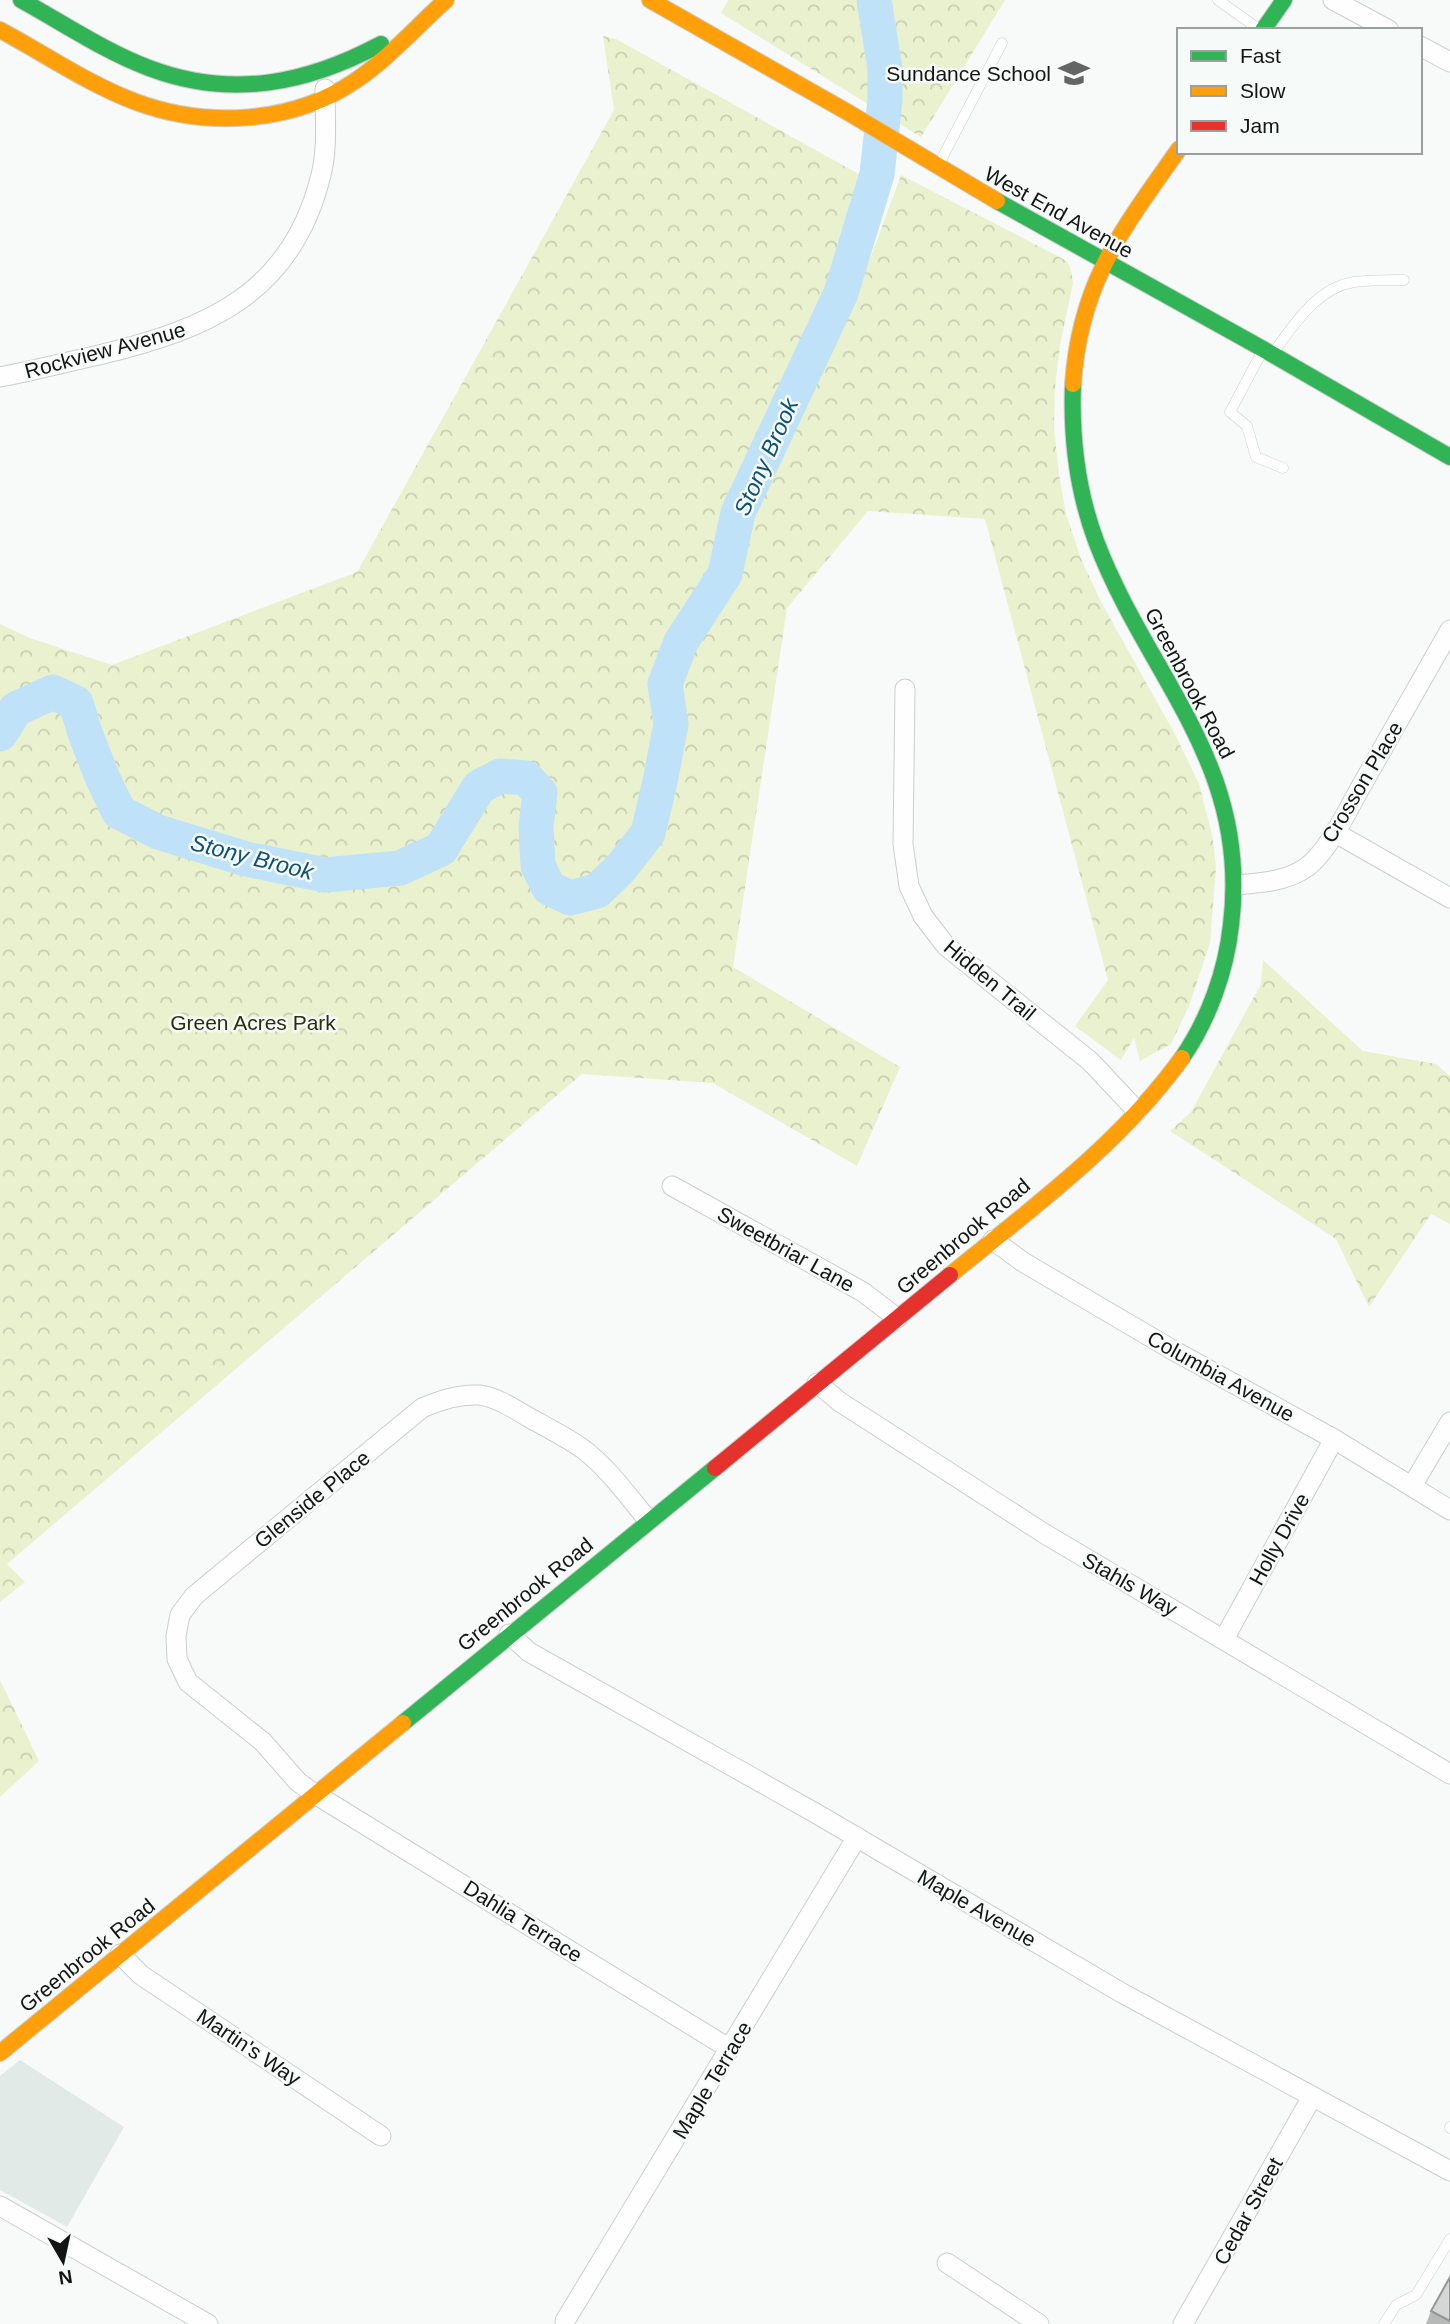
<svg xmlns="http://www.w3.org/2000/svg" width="1450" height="2324" font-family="Helvetica,sans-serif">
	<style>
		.built { fill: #e2eae8 }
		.forest { fill: url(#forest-crowns) }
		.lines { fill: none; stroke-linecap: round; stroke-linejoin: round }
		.river { stroke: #bfe2f8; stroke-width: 35 }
		.lane-casing { stroke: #cccdcd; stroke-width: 11 }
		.street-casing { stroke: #cccdcd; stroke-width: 21 }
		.fast-casing { stroke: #cccdcd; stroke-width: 18 }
		.slow-casing { stroke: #cccdcd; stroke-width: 18 }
		.jam-casing { stroke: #cccdcd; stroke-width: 18 }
		.lane { stroke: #fefefe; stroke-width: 10 }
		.street { stroke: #fefefe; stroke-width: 19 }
		.fast { stroke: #30b455; stroke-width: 16 }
		.slow { stroke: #ff9f0a; stroke-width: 16 }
		.jam { stroke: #e5322d; stroke-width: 16 }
		.wall { fill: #b7b9b9 }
		.building { fill: #d5d7d7; stroke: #959696; stroke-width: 2 }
		.labels { text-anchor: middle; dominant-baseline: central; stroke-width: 5; stroke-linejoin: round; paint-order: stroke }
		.poi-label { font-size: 21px; fill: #131514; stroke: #f6fbf9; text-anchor: end }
		.street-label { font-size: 21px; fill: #131514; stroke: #f6fbf9 }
		.park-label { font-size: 21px; fill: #2b2f08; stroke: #f6fbf9 }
		.water-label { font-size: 23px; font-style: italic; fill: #0f5175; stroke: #f6fbf9 }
	</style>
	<defs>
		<pattern id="forest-crowns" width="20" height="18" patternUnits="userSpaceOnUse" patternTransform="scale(1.75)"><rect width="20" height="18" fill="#eaf1cf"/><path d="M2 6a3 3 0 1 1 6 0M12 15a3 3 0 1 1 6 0" fill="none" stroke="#c8ceb1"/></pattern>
	</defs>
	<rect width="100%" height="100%" fill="#f7faf9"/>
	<polygon class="built" points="20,2060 124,2127 67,2227 0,2190 0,2076"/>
	<g class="forest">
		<polygon points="728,0 1005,0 921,137 721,13"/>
		<polygon points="603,36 616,39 875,183 845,308 851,310 901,175 1067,261 1071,270 1073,283 1060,345 1055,387 1054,428 1059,474 1066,514 1081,559 1101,602 1176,736 1199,784 1212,834 1216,867 1210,943 1189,1006 1171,1044 1140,1061 1134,1038 1121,1060 1075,1026 1108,980 985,519 868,511 787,608 733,967 900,1067 857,1166 713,1083 582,1074 7,1564 25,1582 0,1602 0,624 30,638 112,665 357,572 614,110"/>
		<polygon points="1263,960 1363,1051 1436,1064 1450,1076 1450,1224 1431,1214 1369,1307 1336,1239 1170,1131 1191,1112 1261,984"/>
		<polygon points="0,1680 39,1761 0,1797"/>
	</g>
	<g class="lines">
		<polyline class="river" points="0,734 16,709 53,692 76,703 85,733 103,779 119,812 158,832 246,859 325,875 400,868 441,849 479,787 500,776 526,778 540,793 536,826 538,866 549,888 570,898 597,891 620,869 648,833 660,782 671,724 665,684 681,642 725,574 738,513 841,293 877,174 885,100 885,69 874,0"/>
		<g class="lane-casing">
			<g id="lane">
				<polyline points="1218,0 1260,30"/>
				<polyline points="938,166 1002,43"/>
				<polyline points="1263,350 1230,412 1247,426 1256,457 1283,468"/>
				<path d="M 1273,353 C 1294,325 1316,288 1354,282 C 1370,280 1388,280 1404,280"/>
				<polyline points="1450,2127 1450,2128"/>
				<polyline points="1384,2324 1396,2305 1416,2295 1450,2239"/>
			</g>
		</g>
		<g class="street-casing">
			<g id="street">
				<polyline points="1333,0 1389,30"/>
				<polyline points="1420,46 1450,62"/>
				<path d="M 0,377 C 33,371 66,362 99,355 C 208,329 292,294 321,175 C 328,147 325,117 325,89"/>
				<polyline points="905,689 903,844 909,886 923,916 946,946 1090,1061 1137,1111"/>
				<polyline points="1334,832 1450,898"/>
				<path d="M 1235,885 C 1259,883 1286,882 1307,867 C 1330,849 1348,809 1363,783 C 1392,732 1421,681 1450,630"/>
				<polyline points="672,1186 863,1292 897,1318"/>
				<polyline points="993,1240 1023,1262 1171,1349 1334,1439 1450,1510"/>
				<polyline points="817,1383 840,1402 1045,1534 1450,1774"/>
				<polyline points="1412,1486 1450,1422"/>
				<path d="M 648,1520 C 628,1496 608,1468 583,1449 C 566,1437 546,1427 528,1417 C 513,1408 496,1397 479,1395 C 459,1394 441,1400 422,1408 L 194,1596 L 180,1615 L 176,1636 L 177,1659 L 188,1682 L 263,1742 L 298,1782 L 315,1794 L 730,2049"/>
				<polyline points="509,1634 529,1652 817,1814 1122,1993 1450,2171"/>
				<polyline points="1224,1639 1334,1439"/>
				<polyline points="120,1954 141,1975 381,2136"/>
				<polyline points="0,2206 208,2324"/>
				<polyline points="947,2263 1039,2324"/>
				<polyline points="565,2321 857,1837"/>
				<polyline points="1183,2324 1312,2097"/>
			</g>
		</g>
		<g class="fast-casing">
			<g id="fast">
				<path d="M 21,0 C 63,23 104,51 149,68 C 231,99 306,84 381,44"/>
				<polyline points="1263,30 1284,0"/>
				<polyline points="997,201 1263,349 1450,457"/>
				<path d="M 1073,384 C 1071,437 1077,490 1096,541 C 1148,678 1251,763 1231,925 C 1226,971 1209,1019 1182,1058"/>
				<polyline points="403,1723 715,1468"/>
			</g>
		</g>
		<g class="slow-casing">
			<g id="slow">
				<polyline points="650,0 849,113 997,201"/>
				<path d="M 0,30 C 45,54 88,84 136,102 C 206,128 292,124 355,81 C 389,58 416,27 446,0"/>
				<path d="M 1073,384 C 1080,281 1123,229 1179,149"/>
				<path d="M 950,1275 C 1031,1209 1120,1144 1182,1058"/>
				<polyline points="0,2053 403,1723"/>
			</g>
		</g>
		<g class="jam-casing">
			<polyline id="jam" points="715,1468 950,1275"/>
		</g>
		<use href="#lane" class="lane"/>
		<use href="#street" class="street"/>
		<use href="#fast" class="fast"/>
		<use href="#slow" class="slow"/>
		<use href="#jam" class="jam"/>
	</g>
	<polygon class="wall" points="1450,2277 1450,2324 1426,2324 1431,2311"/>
	<polygon class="building" points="1450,2277 1450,2321 1431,2311"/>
	<defs>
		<g id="school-bare" transform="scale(2.415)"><path d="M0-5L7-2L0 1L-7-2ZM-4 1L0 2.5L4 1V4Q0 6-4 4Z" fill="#636564" stroke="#f6fbf9" stroke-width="2.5" paint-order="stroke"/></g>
	</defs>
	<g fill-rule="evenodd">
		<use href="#school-bare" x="1074" y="73"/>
	</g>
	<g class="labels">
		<g class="poi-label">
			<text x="1051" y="73">Sundance School</text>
		</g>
		<g class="street-label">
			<text transform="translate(1059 212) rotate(29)">West End Avenue</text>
			<text transform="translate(105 350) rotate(-15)">Rockview Avenue</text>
			<text transform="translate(1190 683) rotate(62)">Greenbrook Road</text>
			<text transform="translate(1362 782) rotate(-59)">Crosson Place</text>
			<text transform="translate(990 980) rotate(40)">Hidden Trail</text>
			<text transform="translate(963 1236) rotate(-40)">Greenbrook Road</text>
			<text transform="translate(786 1249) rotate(29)">Sweetbriar Lane</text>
			<text transform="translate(1221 1376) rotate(29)">Columbia Avenue</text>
			<text transform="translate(312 1499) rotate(-39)">Glenside Place</text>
			<text transform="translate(1279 1539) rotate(-61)">Holly Drive</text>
			<text transform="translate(1130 1584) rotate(30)">Stahls Way</text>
			<text transform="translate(525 1594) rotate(-39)">Greenbrook Road</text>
			<text transform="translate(977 1908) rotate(30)">Maple Avenue</text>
			<text transform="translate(523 1921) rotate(32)">Dahlia Terrace</text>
			<text transform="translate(87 1955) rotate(-39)">Greenbrook Road</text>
			<text transform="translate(249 2047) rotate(34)">Martin's Way</text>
			<text transform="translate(712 2080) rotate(-59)">Maple Terrace</text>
			<text transform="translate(1248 2211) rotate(-61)">Cedar Street</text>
		</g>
		<g class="park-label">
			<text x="253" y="1022">Green Acres Park</text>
		</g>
		<g class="water-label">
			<text transform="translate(766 457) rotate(-66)">Stony Brook</text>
			<text transform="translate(252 857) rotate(14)">Stony Brook</text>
		</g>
	</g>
	<rect x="1177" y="28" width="245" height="126" fill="#f6fbf9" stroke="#9b9f9d" stroke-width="2"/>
	<rect x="1191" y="51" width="35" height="10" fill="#30b455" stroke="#9b9f9d" stroke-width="2"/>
	<text x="1240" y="63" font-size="21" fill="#131514">Fast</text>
	<rect x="1191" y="86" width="35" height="10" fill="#ff9f0a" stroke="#9b9f9d" stroke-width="2"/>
	<text x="1240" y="98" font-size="21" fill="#131514">Slow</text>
	<rect x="1191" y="121" width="35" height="10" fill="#e5322d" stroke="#9b9f9d" stroke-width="2"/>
	<text x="1240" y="133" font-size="21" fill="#131514">Jam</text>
	<g transform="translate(63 2261) rotate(171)" stroke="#f6fbf9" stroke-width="5" paint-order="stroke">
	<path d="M0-5L12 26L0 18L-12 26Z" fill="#131514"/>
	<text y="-10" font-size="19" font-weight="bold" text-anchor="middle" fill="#131514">N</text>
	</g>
</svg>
